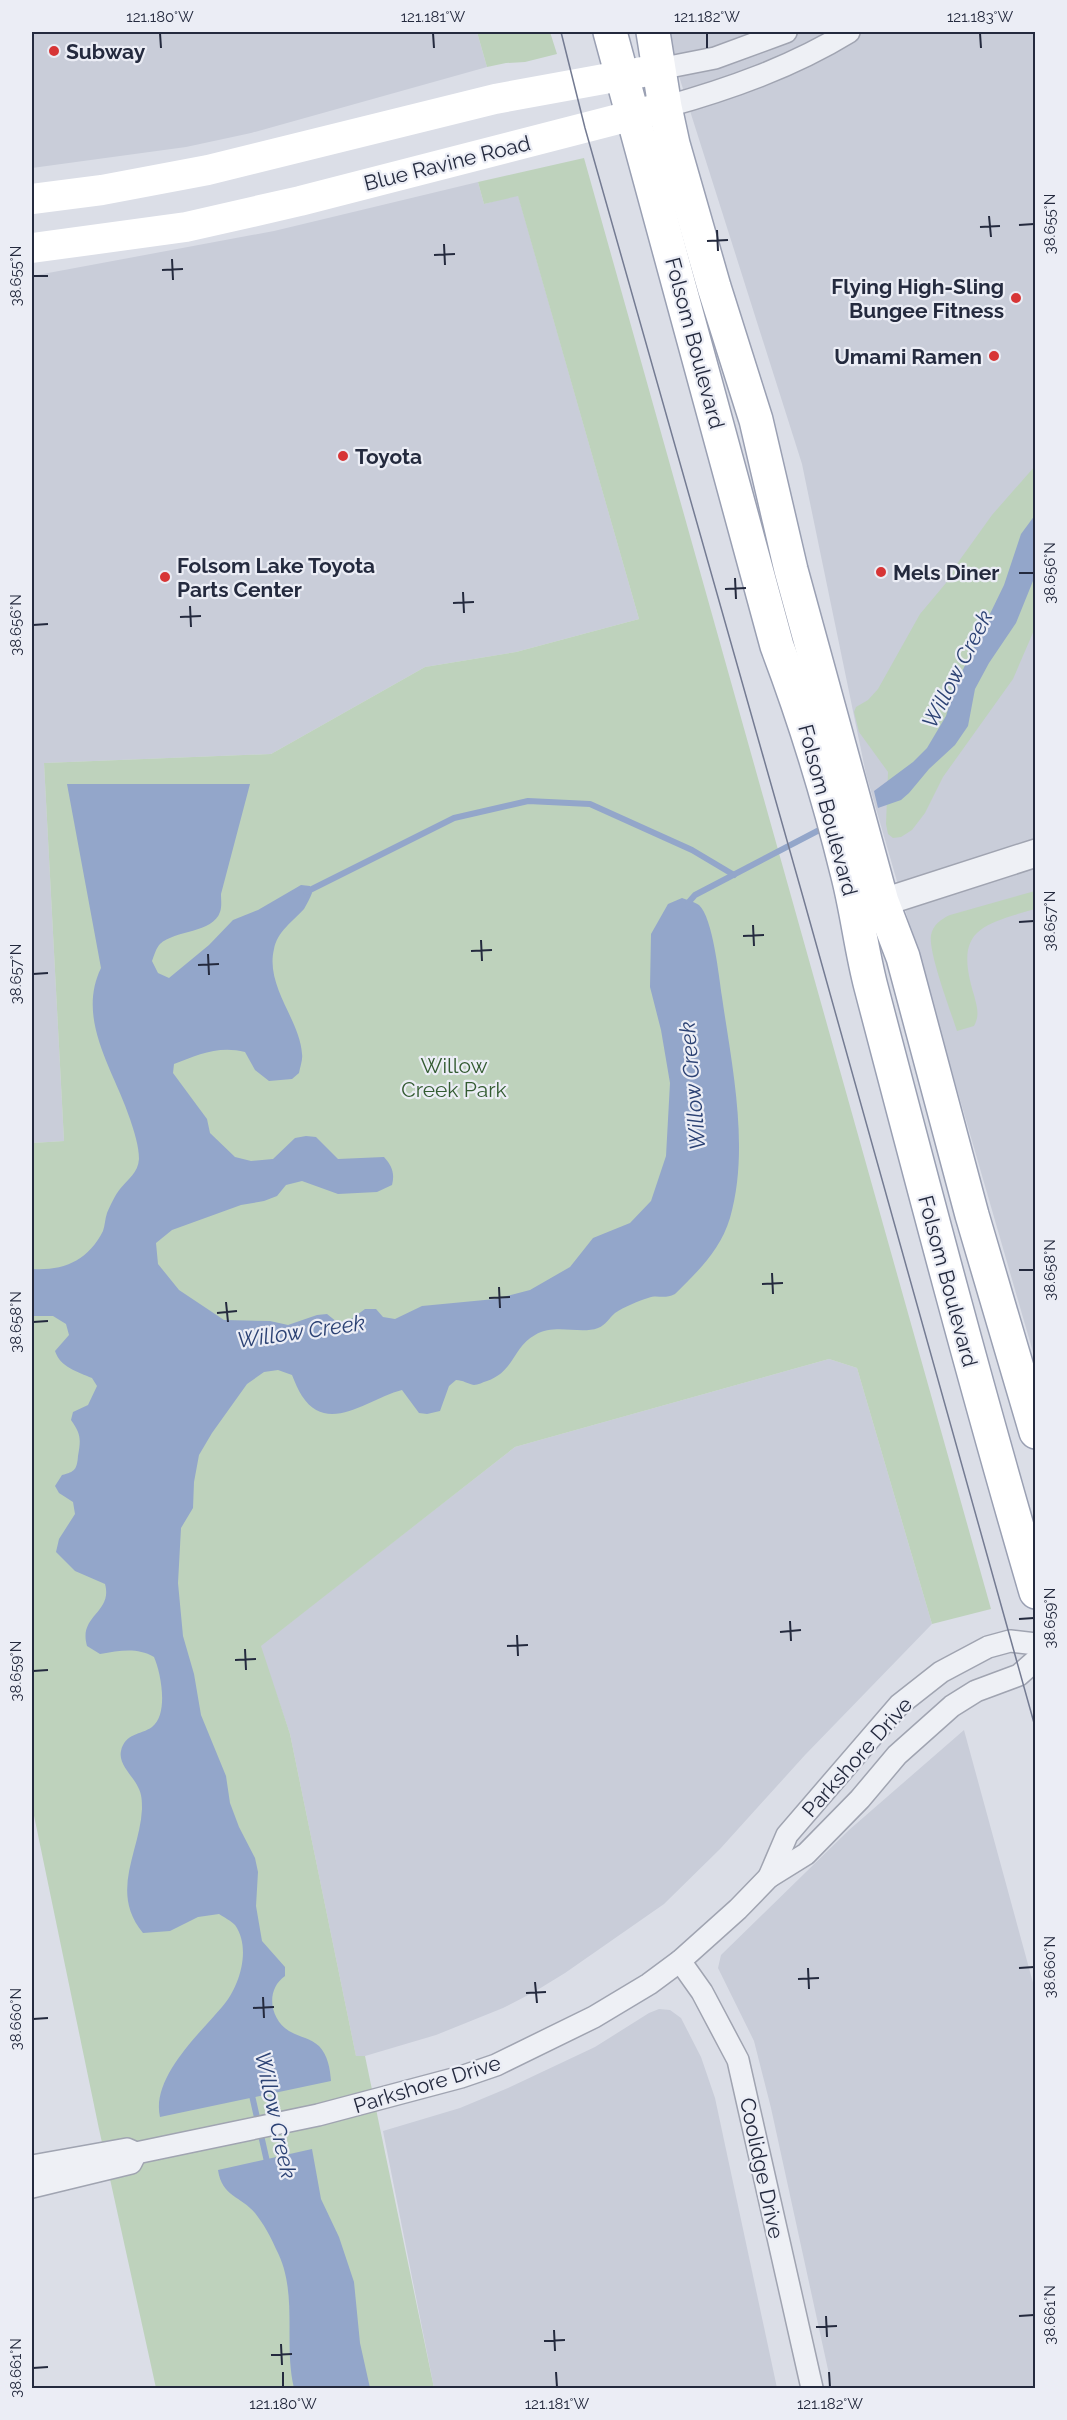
<svg xmlns="http://www.w3.org/2000/svg" width="1067" height="2420" font-family="Raleway,sans-serif">
	<style>
		.built { fill: #c9cdd9 }
		.green { fill: #bed2bc }
		.water { fill: #93a6ca }
		.lines { fill: none; stroke-linecap: round; stroke-linejoin: round }
		.stream { stroke: #93a6ca; stroke-width: 6 }
		.minor-casing { stroke: #a0a4b1; stroke-width: 24 }
		.tertiary-casing { stroke: #a0a4b1; stroke-width: 30 }
		.primary-casing { stroke: #9aa0b3; stroke-width: 36 }
		.minor { stroke: #eef0f5; stroke-width: 21 }
		.tertiary { stroke: #eef0f5; stroke-width: 27 }
		.secondary { stroke: #fff; stroke-width: 30 }
		.primary { stroke: #fff; stroke-width: 33 }
		.tram { stroke: #747b92; stroke-width: 1.5 }
		.ticks { fill: none; stroke: #242a3e; stroke-width: 2 }
		.poi-dot { fill: #d73536; stroke: #ebedf5; stroke-width: 2 }
		.labels { text-anchor: middle; dominant-baseline: central; stroke-width: 4.5; stroke-linejoin: round; paint-order: stroke }
		.poi-label { font-size: 21px; font-weight: bold; fill: #242a3e; stroke: #ebedf5; text-anchor: start }
		.street-label { font-size: 21px; fill: #242a3e; stroke: #ebedf5 }
		.park-label { font-size: 21px; fill: #335b31; stroke: #ebedf5 }
		.water-label { font-size: 22px; font-style: italic; fill: #2c4274; stroke: #ebedf5 }
		.neatline { fill: none; stroke: #242a3e; stroke-width: 2 }
		.ticks-label { font-size: 15px; text-anchor: middle; fill: #242a3e }
	</style>
	<rect width="100%" height="100%" fill="#dbdee7"/>
	<g class="built">
		<polygon points="32,32 477,32 487,67 251,133 186,147 32,168"/>
		<polygon points="665,32 1035,32 1035,1359 866,774 802,464"/>
		<polygon points="478,182 484,204 518,195 639,619 516,652 425,667 271,754 44,763 64,1141 32,1143 32,276 274,231"/>
		<polygon points="829,1359 857,1368 932,1624 805,1755 720,1849 664,1904 565,1973 534,1992 503,2008 436,2035 365,2056 356,2056 290,1734 260,1646 515,1447"/>
		<polygon points="964,1730 1035,1990 1035,2388 832,2388 771,2108 754,2041 718,1968 721,1955 849,1830"/>
		<polygon points="659,2009 670,2010 681,2018 701,2057 715,2098 777,2388 434,2388 383,2131 460,2108 508,2088 595,2047 649,2013"/>
	</g>
	<g class="green">
		<polygon points="477,32 550,32 557,54 525,62 506,63 487,67"/>
		<polygon points="584,158 991,1609 932,1624 857,1368 829,1359 515,1447 261,1646 290,1734 356,2056 365,2056 434,2388 156,2388 99,2129 32,1806 32,1143 64,1141 44,763 271,754 425,667 516,652 639,619 518,196 484,204 478,182"/>
		<polygon points="1035,466 1035,628 1013,679 943,777 925,813 912,830 901,837 893,838 888,834 886,824 888,772 859,732 854,712 856,707 868,700 878,689 920,614 946,583 959,561 992,515"/>
		<path d="M 1035,891 L 1035,909 C 980,925 954,930 974,995 C 977,1007 980,1015 974,1026 L 957,1031 C 951,1012 928,952 931,935 C 933,925 941,919 950,915 Z"/>
	</g>
	<g class="water">
		<polygon points="1035,515 1035,576 1016,623 989,663 975,689 968,726 955,745 929,769 909,793 901,800 878,808 874,791 913,762 927,748 946,716 955,686 1004,585 1021,534"/>
		<path d="M 67,784 L 250,784 L 221,894 C 221,899 222,907 220,912 C 213,933 175,930 160,944 C 156,948 154,956 152,961 L 158,973 L 169,978 L 209,945 L 233,920 L 258,910 L 301,885 L 310,886 L 312,893 C 310,898 307,904 304,909 C 293,921 277,932 274,949 C 265,986 300,1020 302,1054 C 303,1060 300,1067 299,1073 L 292,1079 L 269,1081 L 255,1070 L 245,1052 C 219,1045 197,1055 174,1064 L 173,1073 L 207,1119 L 210,1133 L 235,1157 L 251,1161 L 273,1159 L 295,1138 L 306,1136 L 316,1137 L 338,1159 L 384,1157 C 392,1166 395,1173 392,1185 L 377,1192 L 338,1194 L 302,1181 L 286,1185 L 277,1196 L 264,1201 L 241,1205 L 172,1230 L 156,1243 L 158,1264 L 179,1290 L 224,1320 L 270,1321 L 288,1325 L 317,1315 L 327,1314 L 342,1326 L 365,1309 L 376,1309 L 383,1317 L 395,1319 L 422,1306 L 495,1299 L 530,1290 L 570,1267 L 593,1238 L 630,1223 L 651,1201 L 666,1156 L 670,1083 L 661,1030 L 650,987 L 651,934 L 668,904 L 682,898 C 687,900 695,902 699,905 C 713,918 719,977 722,997 C 732,1067 750,1148 730,1218 C 720,1251 698,1271 675,1294 C 663,1300 658,1294 648,1298 C 638,1301 624,1307 615,1313 C 609,1318 606,1325 598,1328 C 580,1335 556,1323 535,1335 C 513,1347 514,1372 487,1381 C 483,1382 478,1385 474,1385 C 468,1384 463,1380 456,1380 L 449,1386 L 440,1411 L 427,1414 L 419,1413 L 402,1390 C 369,1398 328,1436 302,1396 C 298,1390 295,1382 292,1375 L 278,1370 L 264,1372 L 247,1384 L 212,1433 L 199,1455 L 194,1482 L 193,1508 L 181,1528 L 178,1583 L 183,1636 L 194,1674 L 201,1715 L 226,1776 L 230,1803 L 239,1827 L 255,1858 L 258,1872 L 256,1906 L 262,1941 L 285,1967 L 285,1976 C 265,1990 270,2019 289,2031 C 299,2037 310,2038 319,2046 C 328,2056 330,2068 331,2081 L 160,2117 C 151,2078 199,2034 222,2007 C 239,1988 252,1949 235,1925 C 231,1921 224,1917 219,1914 L 198,1917 L 170,1931 L 143,1933 C 109,1892 140,1852 142,1809 C 142,1802 142,1794 138,1787 C 133,1776 118,1764 121,1751 C 125,1733 141,1735 152,1727 C 169,1714 161,1673 154,1657 C 136,1647 120,1651 100,1654 L 87,1646 C 78,1615 113,1613 105,1584 L 75,1571 L 56,1552 L 59,1539 L 75,1514 L 73,1502 L 59,1493 L 55,1486 L 62,1475 C 75,1472 77,1469 78,1456 C 81,1439 81,1434 71,1420 L 73,1412 L 88,1405 L 97,1386 L 92,1378 C 78,1372 60,1367 55,1351 L 69,1335 L 66,1324 L 53,1316 L 32,1316 L 32,1269 C 63,1271 88,1261 103,1231 C 105,1225 105,1219 107,1213 C 110,1206 115,1195 120,1189 C 128,1179 138,1173 139,1159 C 139,1146 134,1131 130,1119 C 114,1070 76,1020 101,968 Z"/>
		<path d="M 312,2149 L 321,2199 L 339,2237 L 354,2282 L 360,2343 L 370,2388 L 294,2388 C 283,2343 299,2292 276,2249 C 271,2237 263,2223 255,2213 C 241,2196 222,2197 218,2170 Z"/>
	</g>
	<g class="lines">
		<g class="stream">
			<polyline points="306,892 454,818 528,801 590,804 692,850 734,875"/>
			<polyline points="688,907 688,903 695,895 825,827"/>
			<polyline points="251,2091 268,2166"/>
		</g>
		<g class="minor-casing">
			<g id="minor">
				<polyline points="659,69 715,58 786,32"/>
				<path d="M 665,107 C 729,89 792,67 849,32"/>
				<polyline points="769,1877 787,1835 899,1705 941,1672 988,1647 1010,1641 1036,1644"/>
				<polyline points="680,1961 702,1992 738,2060 812,2388"/>
				<polyline points="32,2166 127,2149 136,2153 318,2115 461,2077 496,2065 594,2017 649,1984 680,1961 738,1909 769,1877 806,1854 860,1799 897,1755 952,1706 976,1691 1019,1675 1036,1660"/>
				<polyline points="32,2187 131,2163 136,2153"/>
			</g>
		</g>
		<g class="tertiary-casing">
			<polyline id="tertiary" points="862,909 1036,853"/>
		</g>
		<g class="primary-casing">
			<g id="primary">
				<path d="M 610,32 L 777,646 C 805,720 828,795 847,872 C 857,910 861,949 871,987 C 924,1189 977,1391 1036,1592"/>
				<polyline points="653,32 665,107 673,144 714,287 756,420 791,570 882,902 903,957 972,1215 1036,1432"/>
			</g>
		</g>
		<use href="#minor" class="minor"/>
		<use href="#tertiary" class="tertiary"/>
		<g class="secondary">
			<polyline points="32,199 102,190 208,170 495,99 659,69"/>
			<polyline points="32,248 186,227 300,201 665,107"/>
		</g>
		<use href="#primary" class="primary"/>
		<polyline class="tram" points="561,32 585,128 803,897 1036,1730"/>
	</g>
	<path class="ticks" d="M 160,33 L 161,48M 433,33 L 434,48M 707,33 L 707,48M 980,33 L 981,48M 989,216 L 991,237M 1019,225 L 1034,224M 980,227 L 1000,226M 717,230 L 718,251M 707,241 L 728,240M 444,244 L 445,265M 434,255 L 455,254M 172,259 L 173,280M 162,270 L 183,269M 33,276 L 48,276M 1019,573 L 1034,573M 735,578 L 736,599M 725,589 L 746,588M 463,592 L 464,613M 453,603 L 474,602M 190,606 L 191,627M 180,617 L 201,616M 33,625 L 48,624M 1019,922 L 1034,921M 753,925 L 754,946M 743,936 L 764,935M 481,940 L 482,961M 471,951 L 492,950M 208,954 L 209,975M 198,965 L 219,964M 33,974 L 48,973M 1019,1270 L 1034,1270M 772,1273 L 773,1294M 762,1284 L 783,1283M 499,1287 L 500,1308M 489,1298 L 510,1297M 226,1302 L 228,1322M 217,1313 L 237,1311M 33,1322 L 48,1321M 1019,1619 L 1034,1618M 790,1621 L 791,1641M 780,1632 L 801,1630M 517,1635 L 518,1656M 507,1646 L 528,1645M 245,1649 L 246,1670M 235,1660 L 256,1659M 33,1671 L 48,1670M 808,1968 L 809,1989M 1019,1968 L 1034,1967M 798,1979 L 819,1978M 535,1982 L 537,2003M 526,1993 L 546,1992M 263,1997 L 264,2018M 253,2008 L 274,2007M 33,2019 L 48,2018M 826,2316 L 827,2337M 1019,2316 L 1034,2315M 816,2327 L 837,2326M 554,2330 L 555,2351M 544,2341 L 565,2340M 281,2344 L 282,2365M 271,2355 L 292,2354M 33,2368 L 48,2367M 283,2372 L 283,2387M 556,2372 L 557,2387M 829,2372 L 830,2387"/>
	<g class="poi-dot">
		<circle cx="54" cy="51" r="6"/>
		<circle cx="1016" cy="298" r="6"/>
		<circle cx="994" cy="356" r="6"/>
		<circle cx="343" cy="456" r="6"/>
		<circle cx="881" cy="572" r="6"/>
		<circle cx="165" cy="577" r="6"/>
	</g>
	<g class="labels">
		<g class="poi-label">
			<text x="66" y="51">Subway</text>
			<text x="1004" y="286" text-anchor="end">Flying High-Sling<tspan x="1004" dy="24">Bungee Fitness</tspan></text>
			<text x="982" y="356" text-anchor="end">Umami Ramen</text>
			<text x="355" y="456">Toyota</text>
			<text x="177" y="565">Folsom Lake Toyota<tspan x="177" dy="24">Parts Center</tspan></text>
			<text x="893" y="572">Mels Diner</text>
		</g>
		<g class="street-label">
			<text transform="translate(447 163) rotate(-14)">Blue Ravine Road</text>
			<text transform="translate(695 343) rotate(75)">Folsom Boulevard</text>
			<text transform="translate(828 810) rotate(75)">Folsom Boulevard</text>
			<text transform="translate(948 1281) rotate(75)">Folsom Boulevard</text>
			<text transform="translate(857 1757) rotate(-48)">Parkshore Drive</text>
			<text transform="translate(427 2084) rotate(-17)">Parkshore Drive</text>
			<text transform="translate(762 2168) rotate(78)">Coolidge Drive</text>
		</g>
		<g class="park-label">
			<text x="454" y="1065">Willow<tspan x="454" dy="24">Creek Park</tspan></text>
		</g>
		<g class="water-label">
			<text transform="translate(957 669) rotate(-63)">Willow Creek</text>
			<text transform="translate(692 1086) rotate(-95)">Willow Creek</text>
			<text transform="translate(301 1331) rotate(-8)">Willow Creek</text>
			<text transform="translate(276 2115) rotate(78)">Willow Creek</text>
		</g>
	</g>
	<rect width="1067" height="2420" fill="none" stroke="#ebedf5" stroke-width="66"/>
	<rect x="33" y="33" width="1001" height="2354" class="neatline"/>
	<g class="ticks-label">
		<text x="160" y="22">121.180°W</text>
		<text x="433" y="22">121.181°W</text>
		<text x="707" y="22">121.182°W</text>
		<text x="980" y="22">121.183°W</text>
		<text transform="translate(1050 224) rotate(-90)" y="5">38.655°N</text>
		<text transform="translate(16 276) rotate(-90)" y="5">38.655°N</text>
		<text transform="translate(1050 573) rotate(-90)" y="5">38.656°N</text>
		<text transform="translate(16 625) rotate(-90)" y="5">38.656°N</text>
		<text transform="translate(1050 921) rotate(-90)" y="5">38.657°N</text>
		<text transform="translate(16 974) rotate(-90)" y="5">38.657°N</text>
		<text transform="translate(1050 1270) rotate(-90)" y="5">38.658°N</text>
		<text transform="translate(16 1322) rotate(-90)" y="5">38.658°N</text>
		<text transform="translate(1050 1618) rotate(-90)" y="5">38.659°N</text>
		<text transform="translate(16 1671) rotate(-90)" y="5">38.659°N</text>
		<text transform="translate(1050 1967) rotate(-90)" y="5">38.660°N</text>
		<text transform="translate(16 2019) rotate(-90)" y="5">38.660°N</text>
		<text transform="translate(1050 2315) rotate(-90)" y="5">38.661°N</text>
		<text transform="translate(16 2368) rotate(-90)" y="5">38.661°N</text>
		<text x="283" y="2409">121.180°W</text>
		<text x="557" y="2409">121.181°W</text>
		<text x="830" y="2409">121.182°W</text>
	</g>
</svg>
